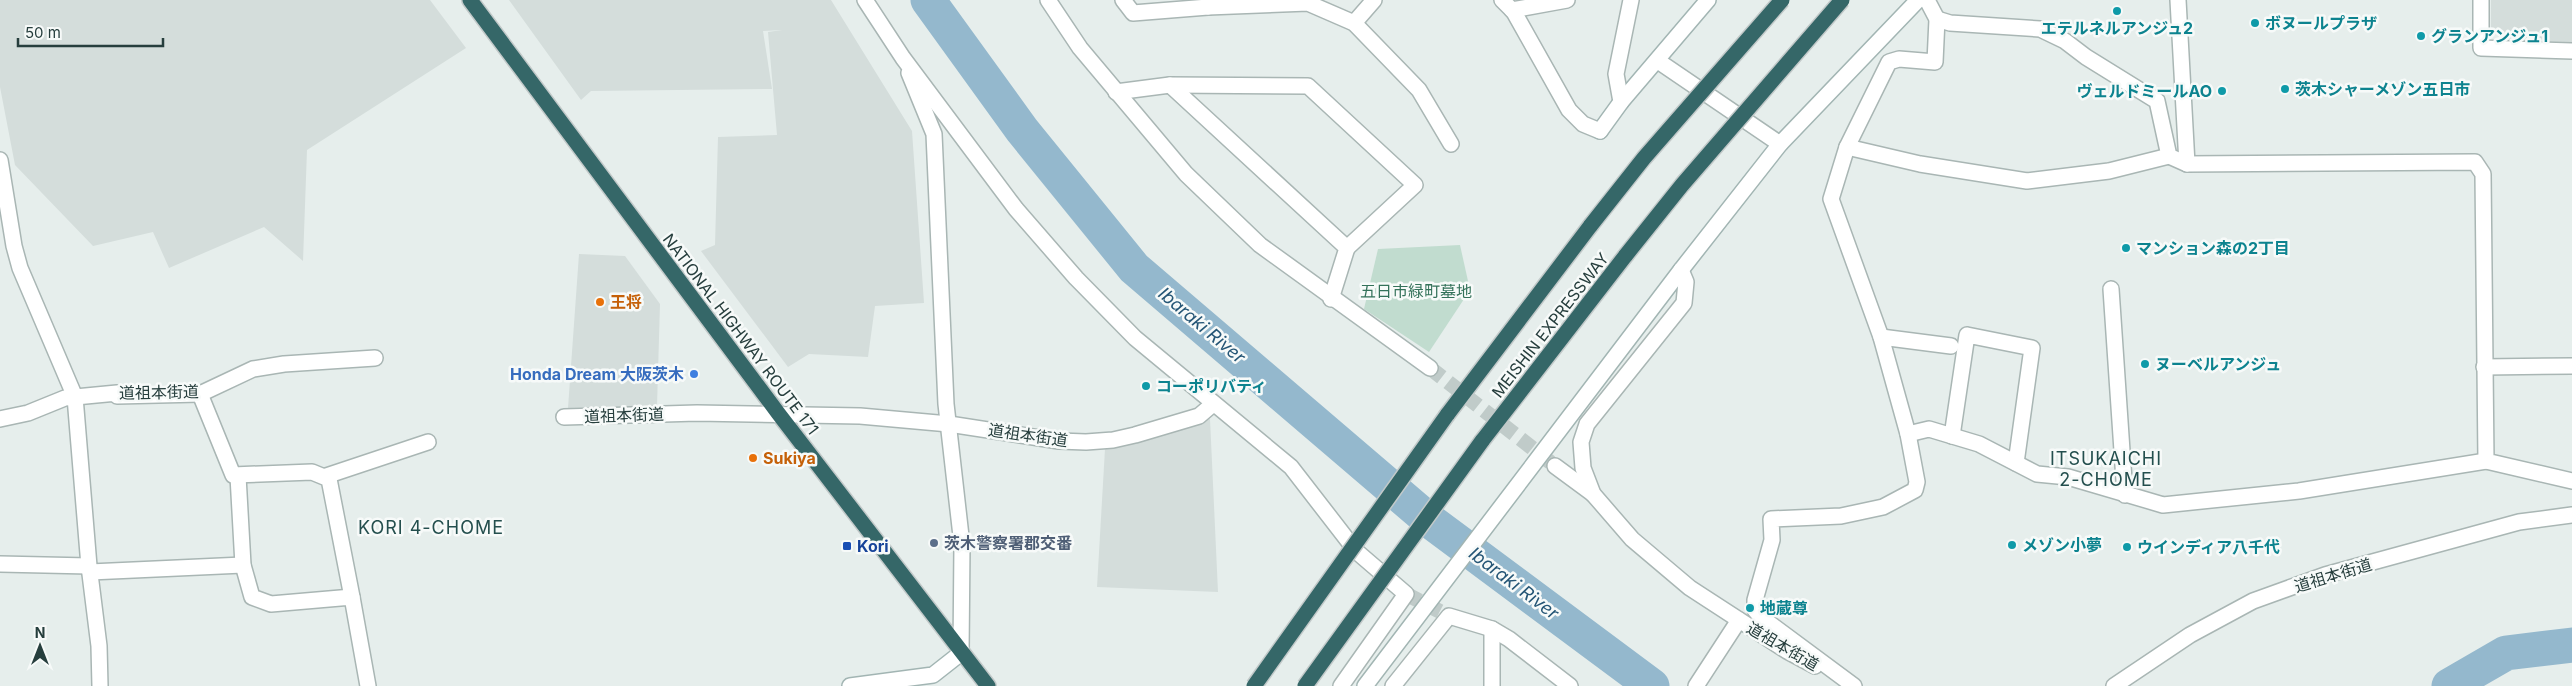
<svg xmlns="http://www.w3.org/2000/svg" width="2572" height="686" font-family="Inter,'Noto Sans JP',sans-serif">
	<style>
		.built { fill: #d4dddb }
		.green { fill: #c1dccf }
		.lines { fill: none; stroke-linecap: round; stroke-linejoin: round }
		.river { stroke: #94b8cd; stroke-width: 35 }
		.street-tunnel { stroke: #c0cbc9; stroke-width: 15; stroke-dasharray: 15 8; stroke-linecap: butt }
		.street-casing { stroke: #a9b6b4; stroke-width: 18 }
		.secondary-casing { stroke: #a2b5b3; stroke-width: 18 }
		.highway-casing { stroke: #c2c9c9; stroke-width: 18 }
		.street { stroke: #fff; stroke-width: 15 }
		.secondary { stroke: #fff; stroke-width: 15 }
		.highway { stroke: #356768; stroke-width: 15 }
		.highway-bridge-casing { stroke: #c2c9c9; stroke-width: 18; stroke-linecap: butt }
		.highway-bridge { stroke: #356768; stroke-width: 15 }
		.culture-dot { fill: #0f9aa8; stroke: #f7faf9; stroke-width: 2 }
		.food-dot { fill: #e8710a; stroke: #f7faf9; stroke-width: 2 }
		.shop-dot { fill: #3f7fe0; stroke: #f7faf9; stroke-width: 2 }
		.service-dot { fill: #5c6f8a; stroke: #f7faf9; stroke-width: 2 }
		.transit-dot { fill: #1a4fb4; stroke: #f7faf9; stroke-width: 2 }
		.labels { text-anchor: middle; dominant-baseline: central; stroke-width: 5; stroke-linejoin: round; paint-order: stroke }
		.culture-label { font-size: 16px; font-weight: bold; fill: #0d838f; stroke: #f7faf9; text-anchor: start }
		.park-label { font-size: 16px; fill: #34725a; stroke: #f7faf9 }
		.food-label { font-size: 16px; font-weight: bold; fill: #c56008; stroke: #f7faf9; text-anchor: start }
		.street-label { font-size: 16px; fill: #263e3d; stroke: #f7faf9 }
		.shop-label { font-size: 16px; font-weight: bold; fill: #366cbe; stroke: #f7faf9; text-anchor: end }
		.service-label { font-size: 16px; font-weight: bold; fill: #4e5e75; stroke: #f7faf9; text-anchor: start }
		.transit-label { font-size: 16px; font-weight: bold; fill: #164399; stroke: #f7faf9; text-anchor: start }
		.water-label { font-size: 18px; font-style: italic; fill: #255676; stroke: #f7faf9 }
		.neighbourhood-label { font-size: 18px; letter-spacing: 1px; fill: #244f4e; stroke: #f7faf9 }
	</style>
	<rect width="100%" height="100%" fill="#e6eeec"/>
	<g class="built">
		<polygon points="0,0 430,0 466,48 307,150 303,261 264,227 169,268 153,232 93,246 15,165 0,87"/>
		<polygon points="509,0 831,0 912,131 924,303 875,306 868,357 809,354 788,367 701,251 715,245 718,137 777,135 768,32 782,30 763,31 772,89 591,91 581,100"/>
		<polygon points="2491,0 2572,0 2572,42 2502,41 2491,27"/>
		<polygon points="579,254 625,256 660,304 657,406 568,408"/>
		<polygon points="1210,419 1218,592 1097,587 1105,449"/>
	</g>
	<polygon class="green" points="1460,245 1470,290 1429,352 1364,309 1378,249"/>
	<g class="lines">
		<g class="river">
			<polyline points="928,0 1022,130 1134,268 1430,521 1652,686"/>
			<polyline points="2449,686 2506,653 2572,645"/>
		</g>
		<g class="street-tunnel">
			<polyline points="1430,368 1555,466"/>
			<polyline points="1406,594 1449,616"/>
		</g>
		<g class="street-casing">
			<g id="street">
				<polyline points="865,0 903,58 1016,209 1076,278 1135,338 1291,467 1356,551 1406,594 1341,686"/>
				<polyline points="1048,0 1080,48 1186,174 1260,245 1430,368"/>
				<polyline points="1123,0 1133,13 1208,7 1210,0"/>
				<polyline points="1502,0 1514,12 1569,110 1583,124 1600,131"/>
				<polyline points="2178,0 2187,164"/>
				<polyline points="2481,0 2481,48 2572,51"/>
				<polyline points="1208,7 1308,3 1354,23 1419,90 1451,144"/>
				<polyline points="1512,10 1567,0"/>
				<polyline points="1937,19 1950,23 2040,29 2065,41 2086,57 2157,101 2169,156 2187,164 2475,162 2483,174 2486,461 2572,481"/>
				<polyline points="1354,23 1374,0"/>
				<polyline points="1658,61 1780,144"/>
				<polyline points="909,73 934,134 946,404 962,545 961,653"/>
				<polyline points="1170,85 1308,86 1415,185 1347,248"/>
				<polyline points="1116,92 1170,85 1347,248 1331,299"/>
				<polyline points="1621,102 1616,74 1631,0"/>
				<polyline points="1847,147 1920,164 2027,181 2109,171 2169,156"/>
				<polyline points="0,160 14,246 20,268 75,397 89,566 99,646 100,686"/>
				<polyline points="1681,270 1686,282 1684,303 1587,424 1581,442 1583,468 1593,494 1632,539 1690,588 1787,651 1815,666"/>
				<polyline points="2111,289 2125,495"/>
				<polyline points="1881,337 1951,346"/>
				<polyline points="2484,367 2572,366"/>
				<polyline points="200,394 233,475 312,472 329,479 352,597"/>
				<polyline points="564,417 697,413 860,416 949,424 1059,441 1086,442 1113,440 1135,435 1199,416 1213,404"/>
				<polyline points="0,419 28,413 65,398 117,393 117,396 200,394 253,369 284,364 375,358"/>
				<polyline points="1908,434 1929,429 1979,444 2037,474 2068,477 2163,505 2299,491 2486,461"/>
				<polyline points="1952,436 1967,335 2032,348 2016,463"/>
				<polyline points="1555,466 1593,494"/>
				<polyline points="238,476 243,565 252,597 271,604 352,597 368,686"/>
				<polyline points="326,476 428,442"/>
				<polyline points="0,564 89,566"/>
				<polyline points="90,572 243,565"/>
				<polyline points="1492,629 1492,686"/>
				<polyline points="1393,686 1449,616 1492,629 1509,639 1570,686"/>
				<polyline points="1696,686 1739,620"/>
				<polyline points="1854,686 1761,617 1755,610 1755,600 1772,540 1771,519 1841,516 1883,507 1915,490 1917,482 1908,434 1881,337 1831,199 1847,147 1889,62 1899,59 1935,62 1937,19 1927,0"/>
				<polyline points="2114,686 2190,635 2253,601 2325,575 2519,522 2572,515"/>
			</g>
		</g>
		<g class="secondary-casing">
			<g id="secondary">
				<polyline points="1600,131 1621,102 1708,0"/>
				<polyline points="850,686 933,675 961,653"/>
				<polyline points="1365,686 1681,270 1780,144 1918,0"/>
			</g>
		</g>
		<g class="highway-casing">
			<g id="highway">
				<polyline points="470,0 778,413 988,686"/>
				<polyline points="1447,415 1591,225"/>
				<polyline points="1482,441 1626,255"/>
			</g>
		</g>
		<use href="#street" class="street"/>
		<use href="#secondary" class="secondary"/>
		<use href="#highway" class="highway"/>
		<g class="highway-bridge-casing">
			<g id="highway-bridge">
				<polyline points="1591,225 1644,158 1782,0"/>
				<polyline points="1626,255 1682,185 1842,0"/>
				<polyline points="1254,686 1447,415"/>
				<polyline points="1305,686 1482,441"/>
			</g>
		</g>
		<use href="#highway-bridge" class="highway-bridge"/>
	</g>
	<g class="culture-dot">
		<circle cx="2117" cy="11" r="5"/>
		<circle cx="2255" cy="23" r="5"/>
		<circle cx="2421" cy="36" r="5"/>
		<circle cx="2285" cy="89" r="5"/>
		<circle cx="2222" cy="91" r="5"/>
		<circle cx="2126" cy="248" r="5"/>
		<circle cx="2145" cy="364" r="5"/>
		<circle cx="1146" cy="386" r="5"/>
		<circle cx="2012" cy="545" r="5"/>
		<circle cx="2127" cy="547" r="5"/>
		<circle cx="1750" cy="608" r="5"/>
	</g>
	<g class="food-dot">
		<circle cx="600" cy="302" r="5"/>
		<circle cx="753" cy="458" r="5"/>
	</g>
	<circle class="shop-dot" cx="694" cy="374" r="5"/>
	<circle class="service-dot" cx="934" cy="543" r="5"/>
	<rect class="transit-dot" x="842" y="541" width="10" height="10" rx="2.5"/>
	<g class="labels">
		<g class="culture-label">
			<text x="2265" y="23">ボヌールプラザ</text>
			<text x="2117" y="28" text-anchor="middle">エテルネルアンジュ2</text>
			<text x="2431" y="36">グランアンジュ1</text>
			<text x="2295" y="89">茨木シャーメゾン五日市</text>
			<text x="2212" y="91" text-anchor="end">ヴェルドミールAO</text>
			<text x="2136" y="248">マンション森の2丁目</text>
			<text x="2155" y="364">ヌーベルアンジュ</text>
			<text x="1156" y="386">コーポリバティ</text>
			<text x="2022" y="545">メゾン小夢</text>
			<text x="2137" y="547">ウインディア八千代</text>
			<text x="1760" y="608">地蔵尊</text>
		</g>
		<g class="park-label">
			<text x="1416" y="291">五日市緑町墓地</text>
		</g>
		<g class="food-label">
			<text x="610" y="302">王将</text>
			<text x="763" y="458">Sukiya</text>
		</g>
		<g class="street-label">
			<text transform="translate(1550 325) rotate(-52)">MEISHIN EXPRESSWAY</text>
			<text transform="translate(741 334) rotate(53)">NATIONAL HIGHWAY ROUTE 171</text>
			<text transform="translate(159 392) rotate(-1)">道祖本街道</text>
			<text transform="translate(624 415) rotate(-2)">道祖本街道</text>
			<text transform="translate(1028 435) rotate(8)">道祖本街道</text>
			<text transform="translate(2333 575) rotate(-17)">道祖本街道</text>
			<text transform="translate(1783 646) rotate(30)">道祖本街道</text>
		</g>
		<g class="shop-label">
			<text x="684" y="374">Honda Dream 大阪茨木</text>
		</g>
		<g class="service-label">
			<text x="944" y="543">茨木警察署郡交番</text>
		</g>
		<g class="transit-label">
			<text x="857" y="546">Kori</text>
		</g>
		<g class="water-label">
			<text transform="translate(1202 325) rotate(40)">Ibaraki River</text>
			<text transform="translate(1514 583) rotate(37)">Ibaraki River</text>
		</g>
		<g class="neighbourhood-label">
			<text x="2106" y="458">ITSUKAICHI<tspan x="2106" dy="21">2-CHOME</tspan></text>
			<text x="431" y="527">KORI 4-CHOME</text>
		</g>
	</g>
	<g transform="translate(40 646)" stroke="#f7faf9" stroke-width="4" paint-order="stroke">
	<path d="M0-4L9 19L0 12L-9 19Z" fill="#263e3d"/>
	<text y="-8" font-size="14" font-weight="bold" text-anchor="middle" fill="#263e3d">N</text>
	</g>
	<path d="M18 38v8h145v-8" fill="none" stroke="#263e3d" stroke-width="2.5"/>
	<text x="25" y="38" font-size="15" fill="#263e3d" stroke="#f7faf9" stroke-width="4" paint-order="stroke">50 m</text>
</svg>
